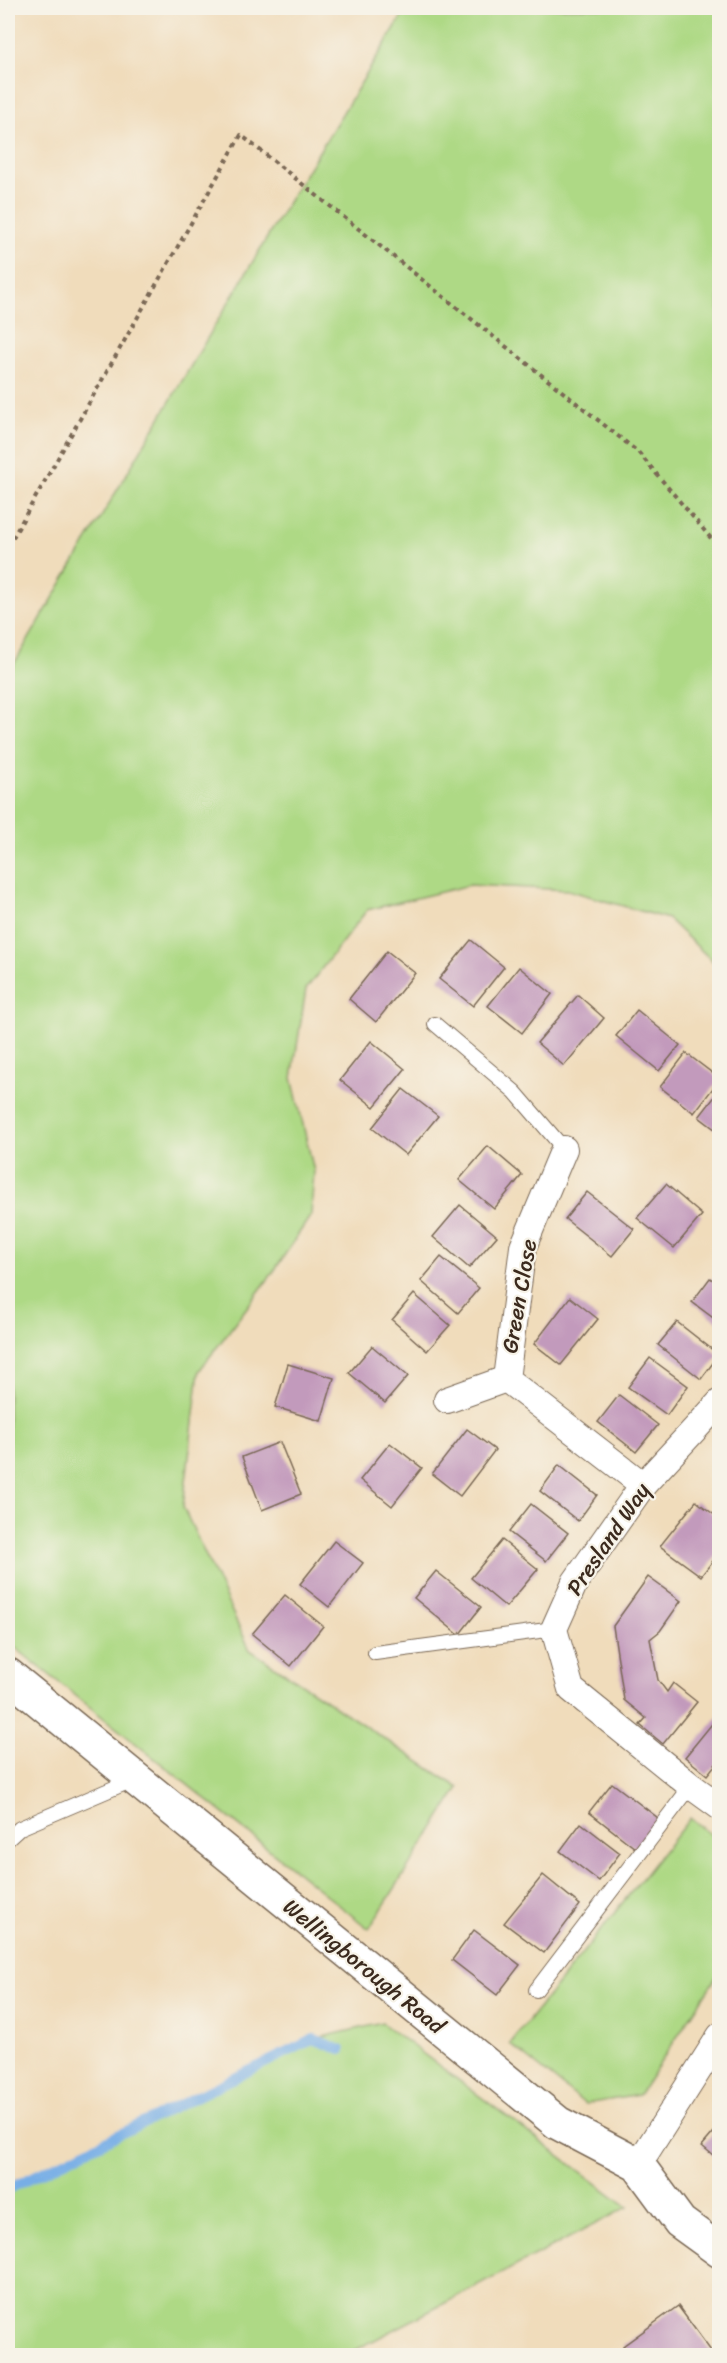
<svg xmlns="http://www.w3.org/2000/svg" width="727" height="2363" font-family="Sriracha,sans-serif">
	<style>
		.green { fill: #aed985; stroke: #748252; stroke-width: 1.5 }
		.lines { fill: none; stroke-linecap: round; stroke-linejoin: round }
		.stream { stroke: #77aee6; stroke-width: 10 }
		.building { fill: #c29abc }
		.service-casing { stroke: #7a6855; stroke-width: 16 }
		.minor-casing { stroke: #7a6855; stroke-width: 28 }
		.secondary-casing { stroke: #7a6855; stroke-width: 36 }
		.path { stroke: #7a6855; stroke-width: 4; stroke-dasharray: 4.5 4.5; stroke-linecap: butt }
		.service { stroke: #fff; stroke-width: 14 }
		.minor { stroke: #fff; stroke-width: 26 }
		.secondary { stroke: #fff; stroke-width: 33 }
		.labels { text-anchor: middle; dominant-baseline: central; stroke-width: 4.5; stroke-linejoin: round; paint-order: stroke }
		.street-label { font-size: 22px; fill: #3b2a1e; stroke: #f7f3e8 }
	</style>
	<rect width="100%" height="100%" fill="#f7f3e8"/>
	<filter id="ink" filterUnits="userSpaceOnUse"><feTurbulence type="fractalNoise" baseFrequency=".0167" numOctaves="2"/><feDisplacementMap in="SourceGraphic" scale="12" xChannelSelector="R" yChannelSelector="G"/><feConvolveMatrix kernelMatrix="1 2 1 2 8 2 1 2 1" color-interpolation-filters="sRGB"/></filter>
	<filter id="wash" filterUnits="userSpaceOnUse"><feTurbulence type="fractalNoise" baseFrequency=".008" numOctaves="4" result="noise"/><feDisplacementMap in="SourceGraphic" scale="24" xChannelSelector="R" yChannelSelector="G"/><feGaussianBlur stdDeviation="1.35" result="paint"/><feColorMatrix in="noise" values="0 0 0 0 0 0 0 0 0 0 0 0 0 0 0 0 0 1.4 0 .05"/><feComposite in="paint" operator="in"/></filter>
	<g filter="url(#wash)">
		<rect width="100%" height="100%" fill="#f0dcbb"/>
		<g class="green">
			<polygon points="407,8 719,8 720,968 668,919 568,890 470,885 367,910 306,989 292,1078 314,1171 311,1215 272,1274 199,1371 183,1507 250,1650 459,1788 369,1929 8,1642 8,674 293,194"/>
			<polygon points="690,1818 719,1841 719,1973 639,2095 585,2104 510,2044"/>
			<polygon points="382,2023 628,2207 346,2355 8,2355 8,2189 314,2039"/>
		</g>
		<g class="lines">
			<polyline class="stream" points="8,2189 314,2039 341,2050"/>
		</g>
		<g id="blocks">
			<g class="building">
				<polygon points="471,940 504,967 473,1006 439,979"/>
				<polygon points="387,951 415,973 376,1022 349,999"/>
				<polygon points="519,967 552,994 522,1033 488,1006"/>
				<polygon points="578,995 604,1018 564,1066 537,1043"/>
				<polygon points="637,1010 680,1045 659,1071 616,1036"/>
				<polygon points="371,1041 405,1069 374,1107 340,1080"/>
				<polygon points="686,1053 720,1079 694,1113 660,1087"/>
				<polygon points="403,1089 438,1116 406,1155 372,1128"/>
				<polygon points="720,1090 720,1133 699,1117"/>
				<polygon points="488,1146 522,1175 494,1209 459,1180"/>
				<polygon points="666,1184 702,1215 674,1248 637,1218"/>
				<polygon points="587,1192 634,1229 612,1256 565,1219"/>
				<polygon points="460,1205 497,1236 469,1268 433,1237"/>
				<polygon points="441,1257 479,1288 458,1313 421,1281"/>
				<polygon points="710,1278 720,1285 720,1323 692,1302"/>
				<polygon points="414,1294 450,1325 427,1351 392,1320"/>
				<polygon points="570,1297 598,1319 561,1365 534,1344"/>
				<polygon points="677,1322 719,1355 701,1379 658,1345"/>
				<polygon points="372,1346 408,1376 385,1403 349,1373"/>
				<polygon points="650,1358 688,1386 667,1415 628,1387"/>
				<polygon points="288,1364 334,1378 321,1421 275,1407"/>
				<polygon points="619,1395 658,1425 636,1452 598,1422"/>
				<polygon points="467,1429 495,1450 460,1496 432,1474"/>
				<polygon points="280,1442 301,1494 262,1510 242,1457"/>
				<polygon points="390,1443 422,1468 392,1506 360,1480"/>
				<polygon points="559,1465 597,1495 578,1521 540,1491"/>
				<polygon points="696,1501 720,1519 720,1552 701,1576 660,1546"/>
				<polygon points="531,1504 568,1533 546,1561 509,1532"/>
				<polygon points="502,1540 538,1569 506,1607 471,1578"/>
				<polygon points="334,1541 363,1563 329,1607 300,1584"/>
				<polygon points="436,1571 481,1607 459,1635 414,1598"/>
				<polygon points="648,1577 681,1601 660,1631 650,1639 658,1680 667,1692 673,1683 697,1702 663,1744 640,1725 646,1718 624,1700 613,1626"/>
				<polygon points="285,1595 323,1626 291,1666 252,1634"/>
				<polygon points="720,1714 720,1759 707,1775 685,1757"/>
				<polygon points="612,1783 658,1818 635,1848 589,1812"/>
				<polygon points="581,1823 620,1853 599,1881 560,1851"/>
				<polygon points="543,1875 580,1905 544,1953 504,1923"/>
				<polygon points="474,1930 520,1965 497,1995 452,1960"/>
				<polygon points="720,2125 720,2161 702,2146"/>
				<polygon points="678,2306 714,2355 630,2355 623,2346"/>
			</g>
		</g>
	</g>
	<g filter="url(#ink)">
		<use href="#blocks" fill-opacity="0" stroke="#7a6855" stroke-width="1.5"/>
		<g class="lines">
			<g class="service-casing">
				<g id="service">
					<polyline points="435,1024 515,1092 564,1149"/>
					<polyline points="375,1653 554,1629"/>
					<polyline points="8,1839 20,1828 135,1779"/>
					<polyline points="536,1990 691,1786"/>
				</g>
			</g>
			<g class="minor-casing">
				<g id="minor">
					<polyline points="564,1149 523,1247 506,1379 643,1485"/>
					<polyline points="447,1400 506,1379"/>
					<polyline points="720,1402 643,1485 575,1582 554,1629 571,1689 691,1786 720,1807"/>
					<polyline points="638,2165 720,2036"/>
				</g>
			</g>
			<g class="secondary-casing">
				<polyline id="secondary" points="8,1675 558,2123 638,2165 680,2222 720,2251"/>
			</g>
			<polyline class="path" points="8,546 241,135 638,452 720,549"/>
			<use href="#service" class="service"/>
			<use href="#minor" class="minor"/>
			<use href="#secondary" class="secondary"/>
		</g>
	</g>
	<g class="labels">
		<g class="street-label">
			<text transform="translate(519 1296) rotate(-80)">Green Close</text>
			<text transform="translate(608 1539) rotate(-56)">Presland Way</text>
			<text transform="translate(364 1966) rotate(39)">Wellingborough Road</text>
		</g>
	</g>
	<rect width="727" height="2363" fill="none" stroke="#f7f3e8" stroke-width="30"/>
</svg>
